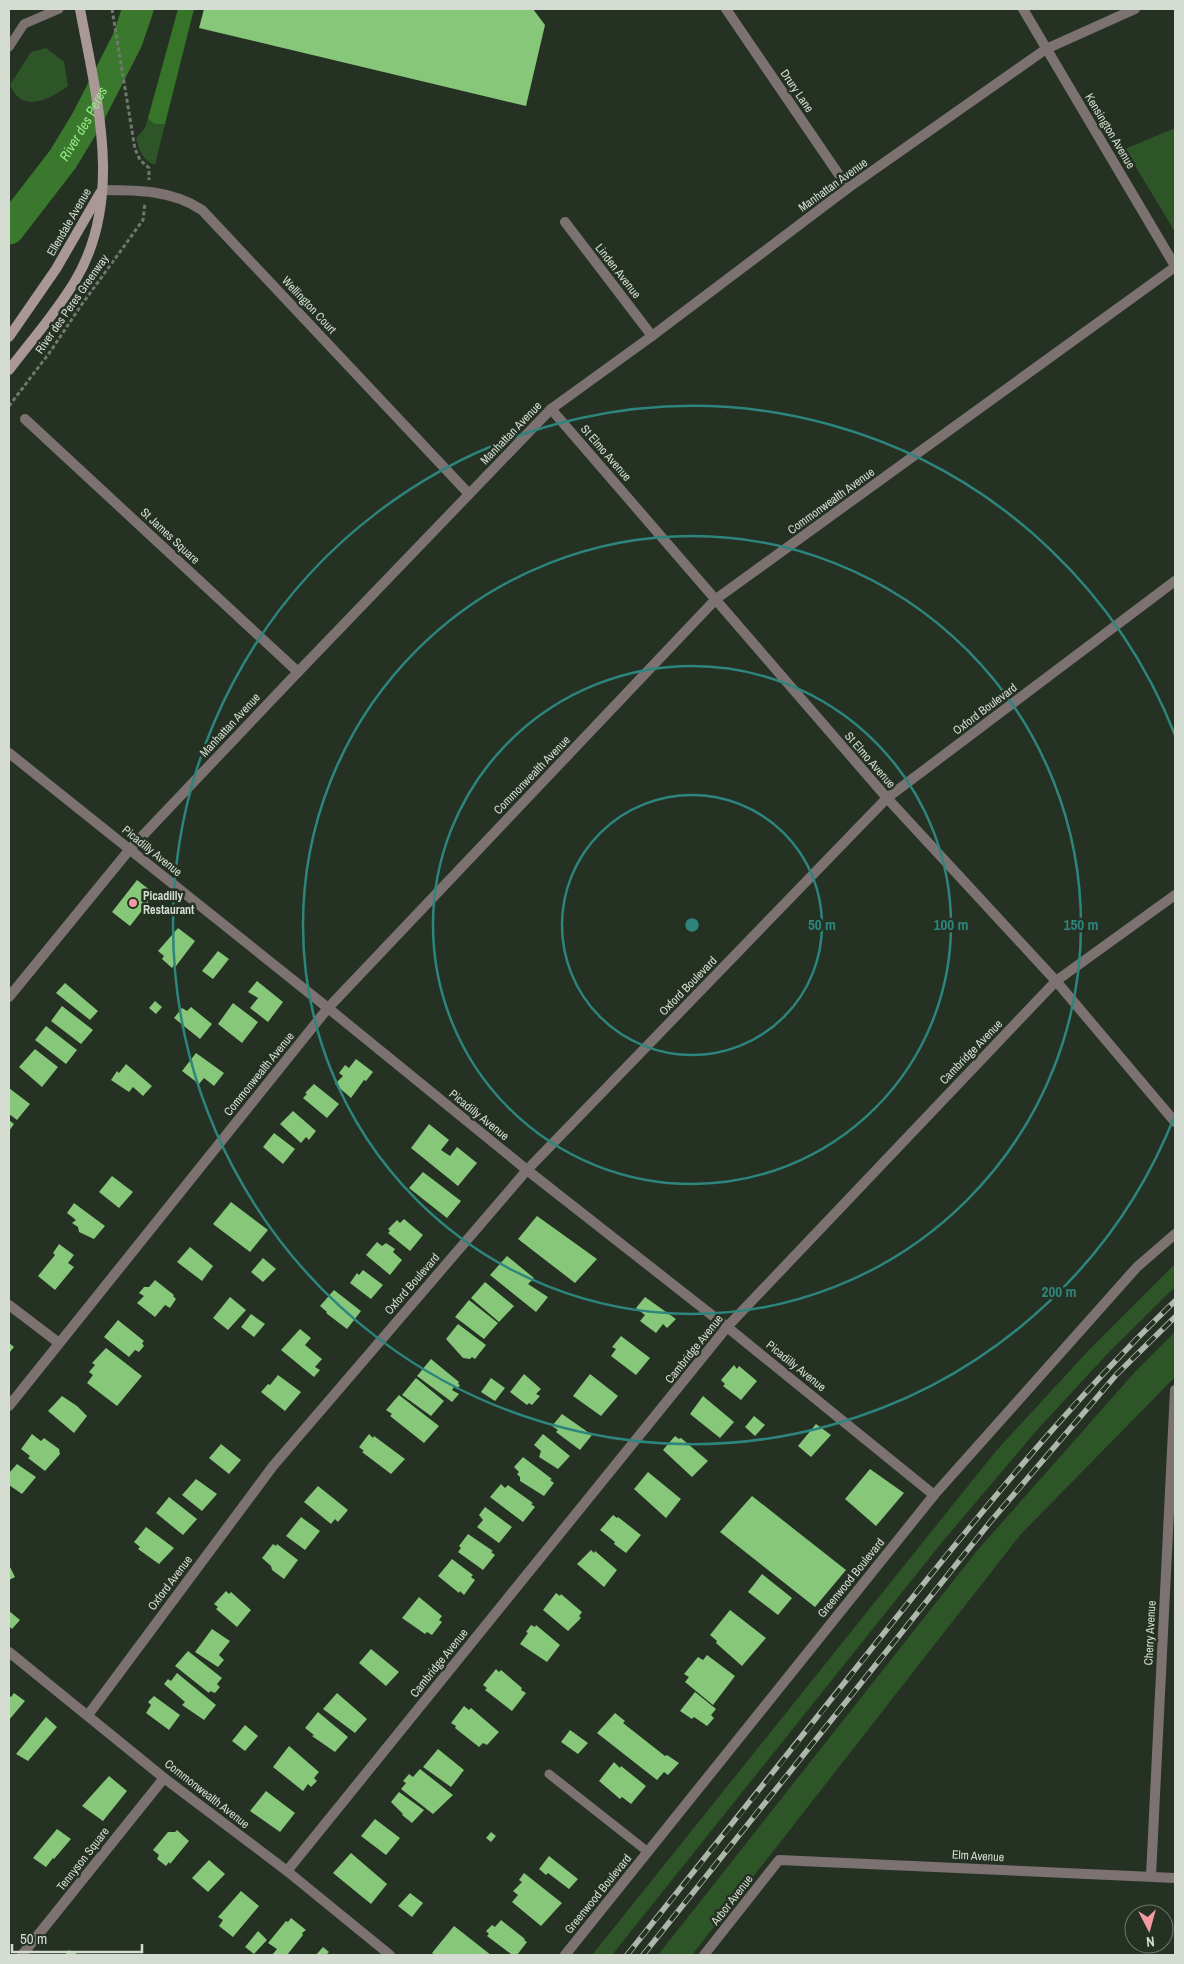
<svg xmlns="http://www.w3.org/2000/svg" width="1184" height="1964" font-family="'Archivo Narrow',sans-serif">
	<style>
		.green { fill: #2e5527 }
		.forest { fill: #367529 }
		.water { fill: #3a792d }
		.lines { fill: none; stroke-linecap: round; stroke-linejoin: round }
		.river { stroke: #3a792d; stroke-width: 31 }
		.building { fill: #86c779 }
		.path { stroke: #6e786c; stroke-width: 3; stroke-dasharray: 4 2.5; stroke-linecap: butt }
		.service { stroke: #7d7272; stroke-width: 9 }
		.minor { stroke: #7d7272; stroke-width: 10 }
		.tertiary { stroke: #7d7272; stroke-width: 10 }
		.secondary { stroke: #aa9899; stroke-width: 10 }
		.rail-casing { stroke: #aeb7ac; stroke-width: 5.5 }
		.rail { stroke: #253123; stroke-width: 4; stroke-dasharray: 11; stroke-linecap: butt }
		.ring { fill: none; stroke: #2d857d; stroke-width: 2.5 }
		.poi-dot { fill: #f49aa2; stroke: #253123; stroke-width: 2 }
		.labels { text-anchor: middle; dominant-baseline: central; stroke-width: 5; stroke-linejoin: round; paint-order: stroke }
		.street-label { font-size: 12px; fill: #d5ddd3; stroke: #253123 }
		.poi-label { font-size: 12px; font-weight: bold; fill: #d5ddd3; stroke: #253123; text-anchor: start }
		.water-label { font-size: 14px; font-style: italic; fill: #96ea85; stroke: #253123 }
		.centre { fill: #2d857d; stroke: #253123; stroke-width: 2.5 }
		.ring-label { font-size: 15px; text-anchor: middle; font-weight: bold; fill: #2d857d; stroke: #253123; stroke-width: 5; stroke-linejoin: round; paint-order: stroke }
	</style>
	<rect width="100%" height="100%" fill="#253123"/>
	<g class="green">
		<path d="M 46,48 L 64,62 L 68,86 C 49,100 22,114 10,85 L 31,52 Z"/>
		<path d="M 148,118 C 153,125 157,125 165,124 L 155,165 C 142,160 139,150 136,138 L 145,128 Z"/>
		<polygon points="1175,128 1175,232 1125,149"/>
		<polygon points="1175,1264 1175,1287 1110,1351 1037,1430 943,1541 612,1955 592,1955 996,1451 1089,1350"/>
		<polygon points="1175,1332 1175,1377 1021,1534 692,1955 658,1955 976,1552 1134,1373"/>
	</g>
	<path class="forest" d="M 178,9 L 194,9 L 165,124 C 157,125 153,125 148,118 Z"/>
	<polygon class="water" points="128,9 150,9 136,47 124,63 120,35"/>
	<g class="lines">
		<path class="river" id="s1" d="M 9,229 L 63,159 L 86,121 L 127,41 L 138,9"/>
	</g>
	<g class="building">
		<polygon points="204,9 533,9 545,25 526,106 199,28"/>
		<polygon points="137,880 155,894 130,926 112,912"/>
		<polygon points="178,928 195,941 176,966 174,965 172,968 162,959 164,956 158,951"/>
		<polygon points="218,951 229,959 213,979 202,971"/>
		<polygon points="257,981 283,1002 268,1022 250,1008 258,998 248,992"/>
		<polygon points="65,983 98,1011 90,1020 56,993"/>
		<polygon points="155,1001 162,1007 156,1014 149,1008"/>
		<polygon points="233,1003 258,1022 242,1043 218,1024"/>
		<polygon points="62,1006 93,1030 81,1044 51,1021"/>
		<polygon points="191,1007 212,1024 200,1039 174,1018 182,1008 187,1011"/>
		<polygon points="46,1026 77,1050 66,1064 35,1040"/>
		<polygon points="35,1049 58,1067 42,1087 19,1067"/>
		<polygon points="196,1053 224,1073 214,1086 204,1078 199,1084 182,1071"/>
		<polygon points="356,1059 373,1072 366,1081 364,1080 351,1098 335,1084 343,1076 339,1073 345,1065 349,1068"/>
		<polygon points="126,1064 152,1086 143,1096 133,1087 129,1092 111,1080 117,1071 119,1073"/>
		<polygon points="314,1084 339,1104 327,1118 303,1098 307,1094 305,1093"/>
		<polygon points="9,1088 30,1104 17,1120 9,1114"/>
		<polygon points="293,1111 316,1131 309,1140 306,1137 301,1143 280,1124"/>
		<polygon points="9,1120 14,1124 9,1131"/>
		<polygon points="429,1124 449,1140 441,1150 450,1156 457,1147 477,1163 458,1186 411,1148"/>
		<polygon points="274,1133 295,1149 283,1164 263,1147"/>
		<polygon points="423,1172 461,1201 447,1218 409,1188"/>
		<polygon points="112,1176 133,1192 119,1208 99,1192"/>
		<polygon points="231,1202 268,1230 250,1252 213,1224"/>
		<polygon points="74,1203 105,1226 94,1239 79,1232 78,1227 72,1223 76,1220 67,1213"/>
		<polygon points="537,1216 597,1259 575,1283 518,1239"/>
		<polygon points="404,1219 423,1235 410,1251 388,1233 390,1231 388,1229 397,1220 400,1223"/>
		<polygon points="377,1242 382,1246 386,1243 395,1249 393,1252 402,1260 390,1275 366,1255"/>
		<polygon points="59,1244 74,1255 68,1263 74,1267 55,1290 38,1276 55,1255 53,1253"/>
		<polygon points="190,1247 213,1266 202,1281 177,1262"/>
		<polygon points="507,1256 534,1278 528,1284 548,1297 536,1312 490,1275"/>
		<polygon points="263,1258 276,1269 263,1282 251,1272"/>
		<polygon points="363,1270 383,1285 371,1299 350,1283 357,1273 359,1275"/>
		<polygon points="155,1280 174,1295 173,1296 176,1299 170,1308 165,1305 155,1317 137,1303 144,1296 139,1293 144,1287 149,1287"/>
		<polygon points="485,1282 514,1306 499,1322 471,1298"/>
		<polygon points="334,1290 361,1311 347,1329 326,1313 327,1312 320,1306"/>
		<polygon points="230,1297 246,1310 228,1330 213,1318"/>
		<polygon points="645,1297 676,1319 667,1328 663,1324 656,1333 640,1321 645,1315 636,1308"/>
		<polygon points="469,1300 498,1323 484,1339 455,1317"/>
		<polygon points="251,1314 265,1324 254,1337 241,1327"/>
		<polygon points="118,1320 144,1341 142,1343 144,1346 139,1352 135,1350 129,1357 104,1337"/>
		<polygon points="458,1324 486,1345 475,1359 472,1357 470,1359 463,1358 446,1339"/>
		<polygon points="300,1329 311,1338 305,1345 322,1359 315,1367 320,1370 314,1377 281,1350"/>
		<polygon points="621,1336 650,1358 636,1375 611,1356 616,1349 612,1347"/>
		<polygon points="9,1343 14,1347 9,1353"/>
		<polygon points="106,1348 142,1376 117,1406 87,1383 93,1375 89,1372 95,1365 92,1363"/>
		<polygon points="431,1359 459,1382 458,1384 460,1385 457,1389 454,1387 452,1390 459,1394 452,1402 417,1376"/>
		<polygon points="734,1365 737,1369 739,1366 757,1381 741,1400 723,1386 725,1384 721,1380"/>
		<polygon points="524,1374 541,1389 536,1394 540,1396 532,1405 529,1403 527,1405 510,1392"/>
		<polygon points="590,1374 618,1396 601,1416 573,1396"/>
		<polygon points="278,1375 301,1392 285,1411 261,1392 268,1384 270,1385"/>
		<polygon points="416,1378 444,1401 431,1416 402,1395"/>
		<polygon points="491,1378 505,1388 495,1401 481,1392"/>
		<polygon points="399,1395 439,1426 424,1443 390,1416 392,1414 386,1410"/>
		<polygon points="62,1396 77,1406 87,1416 74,1433 48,1411"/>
		<polygon points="703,1396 734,1422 720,1438 690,1414"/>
		<polygon points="562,1414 592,1435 580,1450 556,1432 558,1430 552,1426"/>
		<polygon points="754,1416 765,1425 755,1436 745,1427"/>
		<polygon points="816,1424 831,1435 811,1457 798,1446"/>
		<polygon points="32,1434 41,1441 44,1438 59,1449 60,1454 45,1471 28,1458 30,1456 21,1449"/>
		<polygon points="369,1434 373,1438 374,1436 405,1459 391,1474 362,1452 364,1451 359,1447"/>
		<polygon points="543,1434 570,1456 558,1469 539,1457 541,1451 534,1445"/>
		<polygon points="675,1436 679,1439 681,1438 708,1461 692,1477 663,1450"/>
		<polygon points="221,1444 241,1460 229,1474 209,1458"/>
		<polygon points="523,1457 552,1479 550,1480 554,1483 544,1496 520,1481 520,1477 517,1474 519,1472 514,1467"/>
		<polygon points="17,1464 36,1477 22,1494 9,1485 9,1473"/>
		<polygon points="870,1469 904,1493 876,1526 845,1499"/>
		<polygon points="648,1472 681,1499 666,1518 634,1489"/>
		<polygon points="196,1479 217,1494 202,1511 182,1495"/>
		<polygon points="501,1484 505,1488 508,1485 533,1503 531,1504 535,1507 523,1522 490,1497"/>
		<polygon points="318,1486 348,1510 338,1522 335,1519 331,1524 304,1502"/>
		<polygon points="752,1496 846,1570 815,1607 720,1532"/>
		<polygon points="169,1497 197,1519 183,1535 156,1513"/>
		<polygon points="485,1507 512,1527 499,1543 477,1527 483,1520 479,1515"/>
		<polygon points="613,1515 617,1518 618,1517 641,1535 626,1553 614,1544 615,1542 600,1530"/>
		<polygon points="301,1517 320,1531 305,1550 286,1536"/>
		<polygon points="146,1527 174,1548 159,1564 138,1549 140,1547 134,1542"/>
		<polygon points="468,1534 493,1551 491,1552 495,1555 483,1570 458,1552 461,1548 459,1546"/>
		<polygon points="273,1544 276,1546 277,1544 298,1560 284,1579 272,1570 271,1566 262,1558"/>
		<polygon points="591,1550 594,1553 595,1551 617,1570 604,1587 577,1564"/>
		<polygon points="452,1559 473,1575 471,1577 475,1580 464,1595 460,1591 459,1593 438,1576"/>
		<polygon points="9,1565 15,1577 9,1580"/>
		<polygon points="762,1574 792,1598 778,1615 748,1592"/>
		<polygon points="226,1591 229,1594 231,1592 251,1610 237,1627 216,1609 218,1607 214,1604"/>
		<polygon points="556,1593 560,1596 561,1594 582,1612 579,1616 581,1618 568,1631 543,1610"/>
		<polygon points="419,1597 442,1616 439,1620 442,1622 432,1635 427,1632 425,1634 402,1618"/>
		<polygon points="730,1610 766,1638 742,1666 716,1643 717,1641 710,1635"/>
		<polygon points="9,1611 20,1620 12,1629 9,1626"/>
		<polygon points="531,1625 535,1627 536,1625 560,1645 547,1662 520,1644 528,1633 526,1632"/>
		<polygon points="212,1629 230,1641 219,1655 224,1660 218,1667 195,1652"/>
		<polygon points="371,1649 399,1672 386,1686 359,1663"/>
		<polygon points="188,1651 222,1678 217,1684 220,1687 215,1693 210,1691 209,1693 175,1666"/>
		<polygon points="707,1655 735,1676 713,1705 685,1682 689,1677 684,1674 698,1657 703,1660"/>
		<polygon points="496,1669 499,1672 501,1670 522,1688 521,1690 526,1693 512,1711 485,1690 487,1688 483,1685"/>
		<polygon points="177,1673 216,1705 204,1720 182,1705 185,1702 164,1684 168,1679 171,1681"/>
		<polygon points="695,1692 716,1709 711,1715 714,1718 707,1726 694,1717 692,1719 680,1711"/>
		<polygon points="14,1693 25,1701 9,1720 9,1696 11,1697"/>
		<polygon points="337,1693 367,1719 355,1733 323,1709"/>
		<polygon points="154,1696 180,1715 169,1730 146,1713 151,1705 148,1702"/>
		<polygon points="464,1706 469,1710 471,1708 499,1732 487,1745 483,1743 479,1747 455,1728 456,1726 451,1723"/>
		<polygon points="318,1712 348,1737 335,1752 312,1736 314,1735 305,1728"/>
		<polygon points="615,1713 625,1721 623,1723 665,1756 667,1755 679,1763 668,1775 664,1772 657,1780 597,1733"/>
		<polygon points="46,1717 57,1727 28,1761 16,1754"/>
		<polygon points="245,1725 258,1736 245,1751 232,1741"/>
		<polygon points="570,1730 588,1743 578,1754 561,1742"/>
		<polygon points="289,1746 319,1772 314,1778 317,1781 311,1787 308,1784 303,1791 273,1767"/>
		<polygon points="438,1749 464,1770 451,1787 423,1767"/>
		<polygon points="614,1762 620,1768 621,1766 646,1786 631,1804 622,1797 620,1799 599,1781"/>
		<polygon points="420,1769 453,1795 433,1814 401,1789 406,1783 403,1781 409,1774 413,1777"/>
		<polygon points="109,1776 127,1791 103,1821 82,1806"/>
		<polygon points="266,1791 295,1813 280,1832 250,1811"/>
		<polygon points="399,1792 424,1810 412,1823 402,1815 403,1814 391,1802"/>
		<polygon points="375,1819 400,1838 386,1855 361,1836"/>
		<polygon points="57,1829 71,1839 54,1859 53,1858 46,1867 33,1858"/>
		<polygon points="177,1830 189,1841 170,1864 169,1862 166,1866 157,1859 159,1855 153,1850 168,1832 175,1832"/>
		<polygon points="491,1832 496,1836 491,1842 486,1838"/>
		<polygon points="351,1853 387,1884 371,1904 333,1873"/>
		<polygon points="549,1856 578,1879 569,1889 548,1873 546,1875 539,1869"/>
		<polygon points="209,1860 225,1874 208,1892 192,1878"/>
		<polygon points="524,1873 562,1903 541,1926 512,1902 518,1895 513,1891 522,1882 519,1880"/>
		<polygon points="241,1891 259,1906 233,1937 219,1926 223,1920 218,1917"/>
		<polygon points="410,1893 423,1903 412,1917 398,1906"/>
		<polygon points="291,1918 306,1930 302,1933 303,1935 287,1955 272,1955 277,1949 268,1943 286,1921 288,1922"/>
		<polygon points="501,1920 525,1939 524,1940 527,1942 517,1955 511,1954 487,1936 489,1934 486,1931 492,1925 495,1927"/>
		<polygon points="454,1926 491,1955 435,1955 432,1953"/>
		<polygon points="258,1931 267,1940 254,1954 245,1947"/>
		<polygon points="323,1947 329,1952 326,1955 316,1955"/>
		<polygon points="69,1950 72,1953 74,1952 78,1955 65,1955"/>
	</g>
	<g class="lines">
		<g class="path">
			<polyline points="112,9 135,149 140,160 149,168 149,180"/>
			<polyline points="9,406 50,352 80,307 143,220 145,203"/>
		</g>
		<g class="service">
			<polyline points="9,47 24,24 59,9"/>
			<polyline points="549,1774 648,1852"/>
		</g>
		<g class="minor">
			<polyline points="726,9 848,188"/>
			<polyline points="1023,9 1175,266"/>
			<path d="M 102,190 C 137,190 172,190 202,210 L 469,494"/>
			<polyline points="565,222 652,336"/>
			<polyline points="551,409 887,798 1056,981 1175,1122"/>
			<polyline points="25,419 298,672"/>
			<polyline points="9,753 328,1008 527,1170 727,1327 934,1495"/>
			<polyline points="9,997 130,849 298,672 551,409 652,336 848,188 1046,49 1135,9"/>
			<polyline points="9,1305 59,1343"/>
			<polyline points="9,1406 328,1008 716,599 1175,267"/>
			<polyline points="9,1652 164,1778 287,1871 390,1955"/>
			<polyline points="88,1715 273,1466 527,1170 887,798 1175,581"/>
			<polyline points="287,1871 727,1327 1056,981 1175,895"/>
			<polyline points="1151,1876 1175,1390"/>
			<polyline points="22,1955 164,1778"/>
			<polyline points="704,1955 779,1860 1175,1878"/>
		</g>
		<polyline class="tertiary" points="565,1955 934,1495 1137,1267 1175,1234"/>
		<g class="secondary">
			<polyline points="9,337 56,269 100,193"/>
			<path d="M 9,370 C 31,341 56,313 75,281 C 125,198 96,97 80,9"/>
		</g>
		<g class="rail-casing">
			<g id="rail">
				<path d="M 627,1955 C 713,1848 799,1741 884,1633 C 976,1518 1069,1403 1175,1301"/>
				<polyline points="643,1955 991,1521 1117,1374 1175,1317"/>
			</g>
		</g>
		<use href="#rail" class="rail"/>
	</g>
	<g class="ring">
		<circle cx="692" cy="925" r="130"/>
		<circle cx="692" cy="925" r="259"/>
		<circle cx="692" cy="925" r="389"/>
		<path d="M1175 1115A519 519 0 1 1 1175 735"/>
	</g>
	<circle class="poi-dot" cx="133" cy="903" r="5"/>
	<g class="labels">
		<g class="street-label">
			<text transform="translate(797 91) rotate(56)">Drury Lane</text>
			<text transform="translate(1110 131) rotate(59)">Kensington Avenue</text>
			<text transform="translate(833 185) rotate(-36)">Manhattan Avenue</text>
			<text transform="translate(69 222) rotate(-60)">Ellendale Avenue</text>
			<text transform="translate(618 271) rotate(52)">Linden Avenue</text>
			<text transform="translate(72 304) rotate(-55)">River des Peres Greenway</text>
			<text transform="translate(309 305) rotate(47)">Wellington Court</text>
			<text transform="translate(511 433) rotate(-46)">Manhattan Avenue</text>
			<text transform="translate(606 453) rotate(49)">St Elmo Avenue</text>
			<text transform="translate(831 501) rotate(-36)">Commonwealth Avenue</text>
			<text transform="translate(170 536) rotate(43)">St James Square</text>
			<text transform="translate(985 709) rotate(-37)">Oxford Boulevard</text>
			<text transform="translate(230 725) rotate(-47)">Manhattan Avenue</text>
			<text transform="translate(870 760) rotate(49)">St Elmo Avenue</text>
			<text transform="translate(532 775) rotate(-46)">Commonwealth Avenue</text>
			<text transform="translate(152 851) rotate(39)">Picadilly Avenue</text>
			<text transform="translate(688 986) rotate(-46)">Oxford Boulevard</text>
			<text transform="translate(971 1052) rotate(-46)">Cambridge Avenue</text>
			<text transform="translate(259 1074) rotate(-51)">Commonwealth Avenue</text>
			<text transform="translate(479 1115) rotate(39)">Picadilly Avenue</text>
			<text transform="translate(412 1284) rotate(-49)">Oxford Boulevard</text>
			<text transform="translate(694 1349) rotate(-51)">Cambridge Avenue</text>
			<text transform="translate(796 1366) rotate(39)">Picadilly Avenue</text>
			<text transform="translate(851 1578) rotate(-51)">Greenwood Boulevard</text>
			<text transform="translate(170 1583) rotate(-53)">Oxford Avenue</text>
			<text transform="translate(1150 1633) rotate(-87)">Cherry Avenue</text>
			<text transform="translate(439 1663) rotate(-51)">Cambridge Avenue</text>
			<text transform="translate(207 1794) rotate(38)">Commonwealth Avenue</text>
			<text transform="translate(978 1856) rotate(3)">Elm Avenue</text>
			<text transform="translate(83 1859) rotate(-52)">Tennyson Square</text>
			<text transform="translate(598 1894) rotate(-51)">Greenwood Boulevard</text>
			<text transform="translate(732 1900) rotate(-52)">Arbor Avenue</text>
		</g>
		<g class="poi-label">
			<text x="143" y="896">Picadilly<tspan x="143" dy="14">Restaurant</tspan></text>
		</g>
		<g class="water-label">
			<text stroke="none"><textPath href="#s1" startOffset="129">River des Peres</textPath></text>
		</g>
	</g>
	<circle cx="692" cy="925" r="8" class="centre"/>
	<g class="ring-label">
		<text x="822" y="930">50 m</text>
		<text x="951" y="930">100 m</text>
		<text x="1081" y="930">150 m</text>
		<text x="1059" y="1297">200 m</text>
	</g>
	<rect width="1184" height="1964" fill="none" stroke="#d5ddd3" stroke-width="20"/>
	<g transform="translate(1149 1929) rotate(174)"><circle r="24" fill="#253123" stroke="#6b7669"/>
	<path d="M0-4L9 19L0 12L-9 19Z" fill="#f49aa2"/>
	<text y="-8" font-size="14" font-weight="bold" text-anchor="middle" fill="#d5ddd3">N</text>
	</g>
	<path d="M12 1944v8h130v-8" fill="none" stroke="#d5ddd3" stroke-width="2.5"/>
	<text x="20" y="1944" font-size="15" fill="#d5ddd3" stroke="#253123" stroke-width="4" paint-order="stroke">50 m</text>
</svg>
